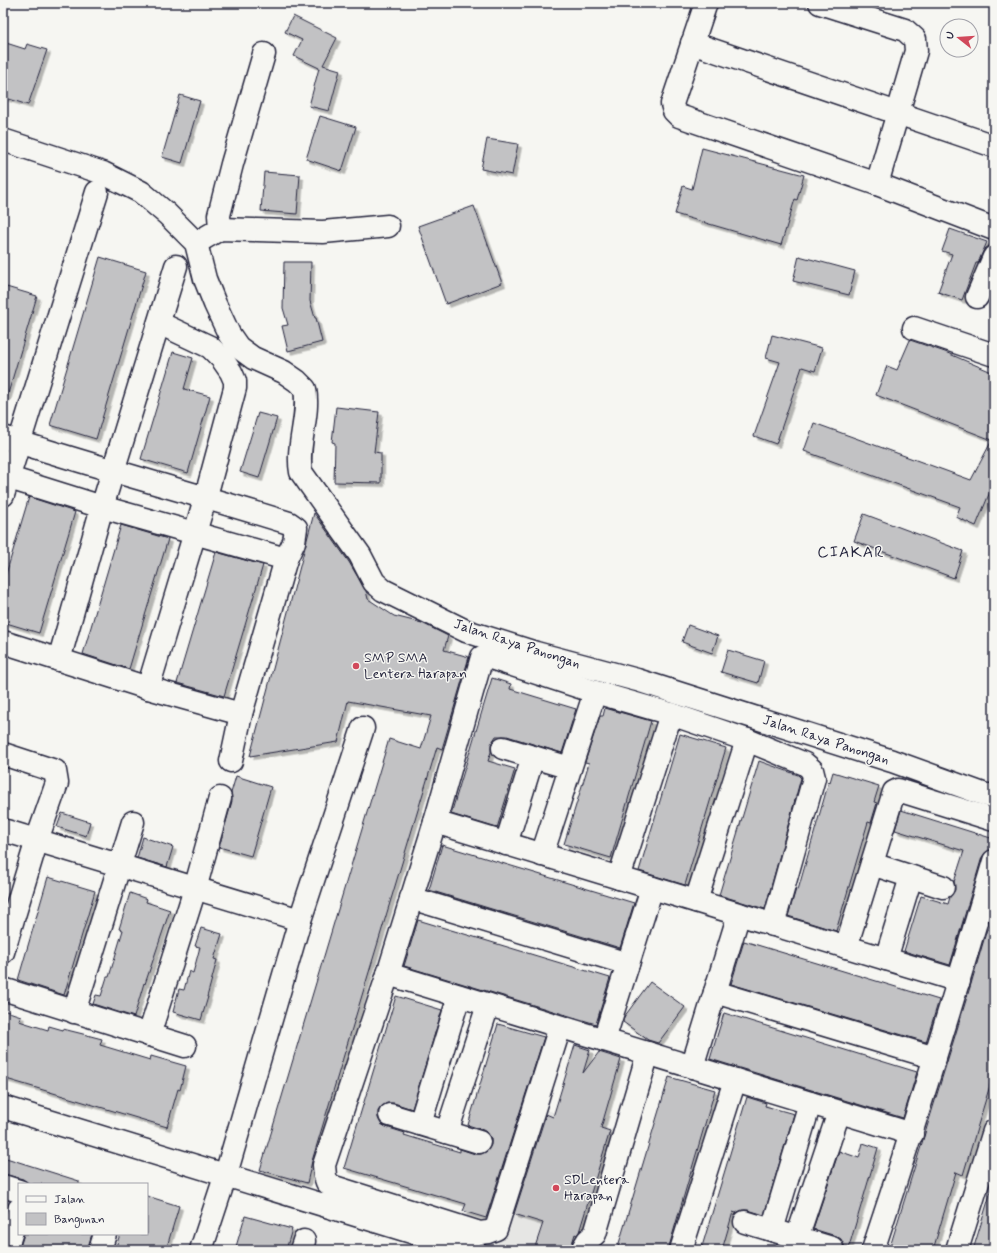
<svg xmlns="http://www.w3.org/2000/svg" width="997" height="1253" font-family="Mynerve,sans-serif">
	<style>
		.built { fill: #e6e6e4 }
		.building { fill: #c2c2c4; stroke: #22223b; filter: url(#shadow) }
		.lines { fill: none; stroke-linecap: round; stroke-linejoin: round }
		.minor-casing { stroke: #22223b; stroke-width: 25 }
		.minor { stroke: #f6f6f2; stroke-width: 22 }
		.poi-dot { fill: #d1495b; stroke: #f6f6f2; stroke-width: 1.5 }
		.labels { text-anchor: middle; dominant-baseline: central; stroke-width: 3; stroke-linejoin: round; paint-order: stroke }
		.street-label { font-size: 14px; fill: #22223b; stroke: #f6f6f2 }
		.poi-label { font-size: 14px; fill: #22223b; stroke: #f6f6f2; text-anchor: start }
		.quarter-label { font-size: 16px; letter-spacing: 1px; fill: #22223b; stroke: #f6f6f2 }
	</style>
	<defs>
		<filter id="shadow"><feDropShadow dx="3.5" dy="3.5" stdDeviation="0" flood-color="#0004"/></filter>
	</defs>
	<rect width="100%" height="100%" fill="#f6f6f2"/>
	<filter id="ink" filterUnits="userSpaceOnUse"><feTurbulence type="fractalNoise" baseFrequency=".025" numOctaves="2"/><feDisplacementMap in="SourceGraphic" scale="8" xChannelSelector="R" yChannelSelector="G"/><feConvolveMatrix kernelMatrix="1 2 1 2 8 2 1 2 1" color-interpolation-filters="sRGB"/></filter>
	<g filter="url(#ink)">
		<polygon class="built" points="540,1108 615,1131 578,1250 511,1250 497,1246"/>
		<g class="building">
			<polygon points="293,16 337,38 323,65 340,70 329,111 309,106 319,68 294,56 302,40 285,32"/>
			<polygon points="3,42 25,49 27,44 47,50 28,105 3,97"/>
			<polygon points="180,95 200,101 182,163 162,157"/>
			<polygon points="320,116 356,127 342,171 306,159"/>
			<polygon points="487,139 518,144 512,175 481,169"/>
			<polygon points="702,148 804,175 797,200 795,199 781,245 675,214 683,186 692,189"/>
			<polygon points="264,172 300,175 297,214 261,211"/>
			<polygon points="474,206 502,283 446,304 418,226"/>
			<polygon points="950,229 987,242 978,263 976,263 962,300 938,292 952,254 942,251"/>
			<polygon points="799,256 855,271 849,295 793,281"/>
			<polygon points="100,257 146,271 96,439 50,425"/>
			<polygon points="284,262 311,262 310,301 315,318 316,318 322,342 288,351 282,326 288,325 283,308"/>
			<polygon points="3,286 37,296 7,397 3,397"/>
			<polygon points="772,335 822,348 815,371 802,367 776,444 754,436 780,362 766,358"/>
			<polygon points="910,340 945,352 994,373 994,482 976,526 956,517 960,507 804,451 814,423 971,480 992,440 876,395 887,366 897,370"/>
			<polygon points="173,352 193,358 184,389 210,396 188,473 141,459"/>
			<polygon points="336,407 379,412 374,452 381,453 381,483 334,482 335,443 332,442"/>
			<polygon points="258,413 277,418 259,478 240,472"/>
			<polygon points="29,497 75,512 39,633 3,622 3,584"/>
			<polygon points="314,513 349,562 366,591 368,599 394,616 422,623 448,636 444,650 469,657 442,749 437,747 312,1161 307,1183 260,1170 389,739 421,749 431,716 348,701 338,742 250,756"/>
			<polygon points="864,514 963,551 954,578 854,541"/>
			<polygon points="121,525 168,539 129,669 83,654"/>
			<polygon points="216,552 263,565 224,696 177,683"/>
			<polygon points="688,625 718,636 712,653 682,642"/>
			<polygon points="728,650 764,661 758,683 721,672"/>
			<polygon points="492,678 511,684 510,689 576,709 562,753 507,736 496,736 491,744 491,752 488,761 515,769 497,828 451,814"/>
			<polygon points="605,708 651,721 611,858 564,844 589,763 585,762 600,716 603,716"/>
			<polygon points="680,734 726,748 685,885 639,871"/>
			<polygon points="759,761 798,775 801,778 765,909 719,895"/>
			<polygon points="833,772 879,786 874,802 877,803 871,823 868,822 836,931 788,916 796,889 798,890 829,781 830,782"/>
			<polygon points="236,776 271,787 251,856 219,847 232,801 231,793"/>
			<polygon points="901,810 994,839 994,849 986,852 982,857 950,965 904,951 921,896 948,904 950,897 955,890 954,882 964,851 895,830"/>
			<polygon points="62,813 90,822 86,836 57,827"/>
			<polygon points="143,837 173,847 167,867 137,858"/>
			<polygon points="442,845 634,903 620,948 429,890"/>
			<polygon points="48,877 95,891 64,995 18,980"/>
			<polygon points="130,893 147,899 146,902 170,910 145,984 144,983 134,1017 93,1004 96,995 101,996 107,977 109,977 123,930 119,929"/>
			<polygon points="994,905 994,1072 963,1175 956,1172 933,1250 889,1250 971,984"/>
			<polygon points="418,920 610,978 596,1024 404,966"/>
			<polygon points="201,928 222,934 214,959 217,960 207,997 208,997 201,1020 173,1012 179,989 184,990 189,971 193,973 200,947 195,946"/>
			<polygon points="744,941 939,1000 926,1042 731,984"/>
			<polygon points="650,982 685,1007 658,1043 648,1040 623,1022 624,1017"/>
			<polygon points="396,996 442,1010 412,1109 394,1103 387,1103 382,1106 378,1111 378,1118 381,1124 386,1127 405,1133 404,1135 460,1152 460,1149 475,1154 481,1154 487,1151 491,1145 491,1139 488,1133 483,1130 468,1125 498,1024 544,1037 486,1218 463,1211 466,1204 344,1168"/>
			<polygon points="3,1010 21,1016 19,1021 48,1030 49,1026 63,1030 63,1029 83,1034 102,1039 100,1045 150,1060 151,1056 186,1066 180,1090 178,1089 167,1127 3,1078"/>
			<polygon points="724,1013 917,1072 903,1118 710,1059"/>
			<polygon points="575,1045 590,1050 583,1073 599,1052 621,1059 601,1128 610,1131 579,1232 577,1235 575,1234 570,1250 534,1250 543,1223 514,1214 546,1114 553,1117"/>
			<polygon points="669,1077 715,1090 668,1250 617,1250"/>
			<polygon points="747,1097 766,1103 765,1106 794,1114 764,1215 748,1210 742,1210 736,1213 733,1212 722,1250 701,1250"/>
			<polygon points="863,1143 878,1148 848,1250 844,1250 844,1245 841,1239 836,1236 813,1229 839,1151 859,1158"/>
			<polygon points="3,1157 79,1181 79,1184 29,1184 23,1179 3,1174"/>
			<polygon points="991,1191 994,1192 994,1235 990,1250 973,1250"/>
			<polygon points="147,1196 179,1206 166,1250 115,1250 120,1234 147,1234"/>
			<polygon points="245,1216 292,1229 286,1250 235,1250"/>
			<polygon points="24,1234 92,1234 87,1250 19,1250"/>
		</g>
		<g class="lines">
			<g class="minor-casing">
				<g id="minor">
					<polyline points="706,3 672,104 674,111 679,116 877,184 994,229"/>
					<polyline points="820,3 905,30 915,39 916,51 877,184"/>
					<polyline points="692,43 994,146"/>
					<path d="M 3,140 L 103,173 L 141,192 L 167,214 L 196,243 L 205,279 L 215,304 L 229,334 L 238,347 L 253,358 L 284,372 L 297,381 L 305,389 C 310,416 296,445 301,472 L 360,555 L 374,582 L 383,590 L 466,631 L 536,653 L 637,680 L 892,761 L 986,795 L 994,795"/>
					<polyline points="220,229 219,215 232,164 264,54"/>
					<polyline points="196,243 220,229 323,232 388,226"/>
					<polyline points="977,297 994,257"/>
					<polyline points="914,328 994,355"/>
					<path d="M 3,437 C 98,468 194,493 289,523 L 296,528 L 294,542 L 286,559 L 241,714 L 231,761"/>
					<polyline points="3,476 102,507 286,559"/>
					<polyline points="3,495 97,192"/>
					<polyline points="3,642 148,688 241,714"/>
					<polyline points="59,660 102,507 176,266"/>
					<polyline points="148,688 206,496 235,388 235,381 231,372 222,359 210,347 159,323"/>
					<polyline points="503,748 570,768"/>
					<polyline points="3,754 55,771 57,783 37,840 3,952"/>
					<polyline points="435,822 959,981"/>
					<polyline points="3,830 300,920"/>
					<polyline points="506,844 533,757"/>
					<polyline points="542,855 595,692"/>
					<polyline points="872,864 943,887"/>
					<polyline points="619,878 671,714"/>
					<polyline points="411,898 628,964"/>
					<polyline points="696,901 747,740"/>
					<polyline points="846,947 894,792 898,790 994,820"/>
					<polyline points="886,959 911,877"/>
					<polyline points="388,974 912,1134"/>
					<polyline points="3,989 185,1046"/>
					<polyline points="715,992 935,1058"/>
					<polyline points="74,1012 133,822"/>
					<polyline points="560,1027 496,1229 488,1232 480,1233 331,1186 327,1182 325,1176 324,1165 388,974 435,822 482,657 485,656 595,692 671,714 747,740 805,764 812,770 814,778 773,925"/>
					<polyline points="149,1035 195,889 220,798"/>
					<polyline points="604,1040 652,888"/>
					<polyline points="692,1067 739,914"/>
					<polyline points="3,1107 470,1250"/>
					<polyline points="390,1115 479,1142"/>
					<polyline points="420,1124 459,996"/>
					<polyline points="447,1132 488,1005"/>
					<polyline points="3,1186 19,1191"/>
					<polyline points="745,1222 832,1248"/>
					<polyline points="772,1230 810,1103"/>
					<polyline points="797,1238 839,1112"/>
					<polyline points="6,1250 19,1209"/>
					<polyline points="100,1250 105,1234"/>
					<polyline points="201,1250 226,1174 300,920 363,728"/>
					<polyline points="301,1250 304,1241"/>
					<polyline points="582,1250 588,1240 595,1234 648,1053"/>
					<polyline points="681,1250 735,1080"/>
					<path d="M 873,1250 C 916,1121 956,991 994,861"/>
					<polyline points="957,1250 994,1131"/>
				</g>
			</g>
			<use href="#minor" class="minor"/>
		</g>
	</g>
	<g class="poi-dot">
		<circle cx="356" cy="666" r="4"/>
		<circle cx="556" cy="1188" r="4"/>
	</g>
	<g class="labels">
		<g class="street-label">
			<text transform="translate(517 644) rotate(18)">Jalan Raya Panongan</text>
			<text transform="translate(826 740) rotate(18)">Jalan Raya Panongan</text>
		</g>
		<g class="poi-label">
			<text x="364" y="658">SMP SMA<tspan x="364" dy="16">Lentera Harapan</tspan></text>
			<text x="564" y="1180">SDLentera<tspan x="564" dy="16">Harapan</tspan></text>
		</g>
		<g class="quarter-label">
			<text x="851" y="552">CIAKAR</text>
		</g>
	</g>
	<rect width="997" height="1253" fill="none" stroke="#f6f6f2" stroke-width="16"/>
	<rect x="8" y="8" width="981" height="1237" fill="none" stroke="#22223b" stroke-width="1.5" filter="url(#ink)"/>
	<rect x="18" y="1183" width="130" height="52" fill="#f6f6f2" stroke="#a1a1a9"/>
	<rect x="26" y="1196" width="20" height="6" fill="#f6f6f2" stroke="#a1a1a9"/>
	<text x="54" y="1203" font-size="12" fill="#22223b">Jalan</text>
	<rect x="26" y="1213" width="20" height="12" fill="#c2c2c4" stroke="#a1a1a9"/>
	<text x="54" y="1223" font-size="12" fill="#22223b">Bangunan</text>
	<g transform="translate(959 38) rotate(287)"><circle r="19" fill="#f6f6f2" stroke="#a1a1a9"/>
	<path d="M0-3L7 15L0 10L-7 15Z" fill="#d1495b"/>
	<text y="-6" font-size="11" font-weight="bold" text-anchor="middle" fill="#22223b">U</text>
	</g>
</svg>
